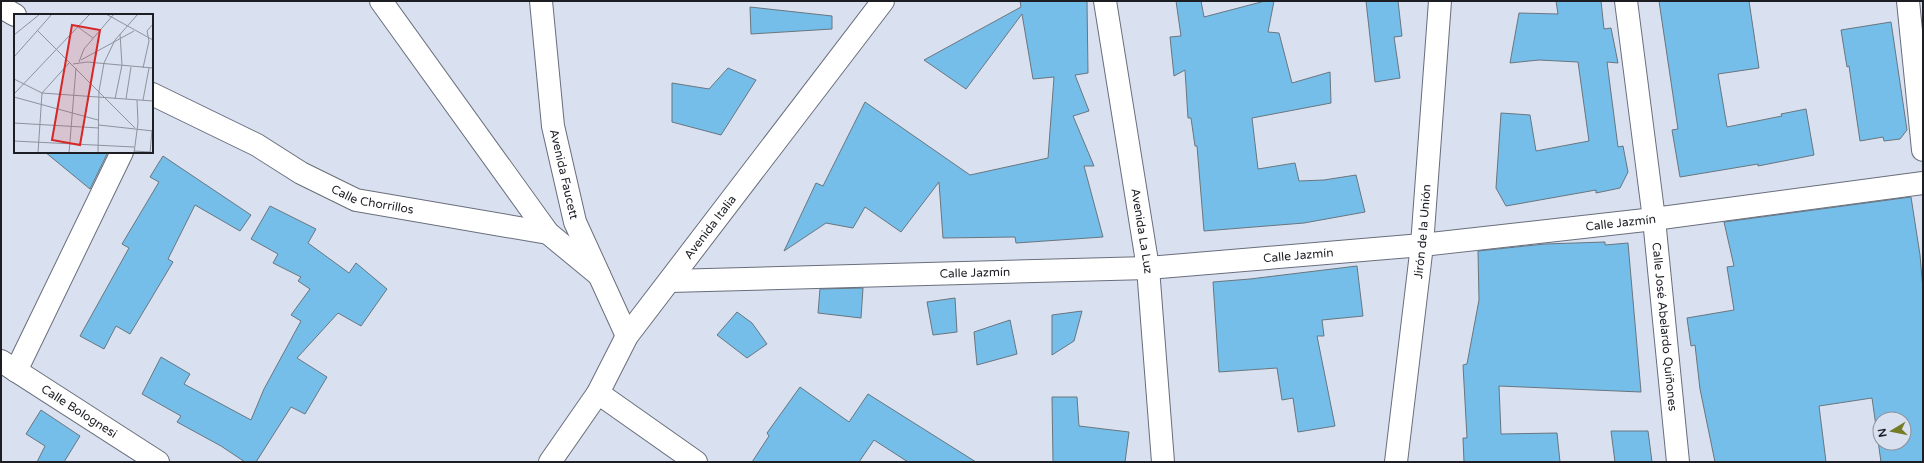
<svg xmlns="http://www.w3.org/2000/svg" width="1924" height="463" font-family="'Varela Round',sans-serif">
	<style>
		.building { fill: #76beea; stroke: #68767f; fill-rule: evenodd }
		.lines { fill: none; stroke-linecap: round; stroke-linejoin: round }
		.minor-casing { stroke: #696e7c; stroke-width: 24 }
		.minor { stroke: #fff; stroke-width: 22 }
		.labels { text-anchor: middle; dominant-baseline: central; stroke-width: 3; stroke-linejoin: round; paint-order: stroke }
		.street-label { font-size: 12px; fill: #1c1e24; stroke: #d9e0ef }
		.inset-road { fill: none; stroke: #8d929e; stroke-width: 1 }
		.view { fill: #d62828; fill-opacity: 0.15; stroke: #d62828; stroke-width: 2 }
		.inset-edge { fill: none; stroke: #1c1e24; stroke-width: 2 }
	</style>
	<rect width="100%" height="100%" fill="#d9e0ef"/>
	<g class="building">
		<polygon points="1020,1 1087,1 1088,73 1075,75 1089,111 1073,116 1094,166 1084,166 1103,237 1016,243 1015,237 943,238 939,182 901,232 865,207 853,228 826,223 784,251 816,183 823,186 865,102 970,175 1048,158 1054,77 1033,79 1022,14 966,89 924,60 1021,7"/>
		<polygon points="1176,1 1201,1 1204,17 1265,1 1274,1 1268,32 1279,33 1292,83 1330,72 1331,103 1252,118 1258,169 1295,163 1299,181 1324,180 1356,175 1365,212 1304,223 1204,231 1197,146 1195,146 1191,118 1188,118 1185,70 1174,76 1170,37 1181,36"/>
		<polygon points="1366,1 1398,1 1402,36 1394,37 1400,78 1375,82"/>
		<polygon points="1556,1 1601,1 1604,29 1611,28 1618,63 1607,62 1618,147 1623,146 1628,172 1620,188 1596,193 1596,190 1506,206 1496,188 1501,113 1530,115 1536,151 1589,141 1578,62 1539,60 1510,63 1519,13 1558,14"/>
		<polygon points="1659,1 1749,1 1759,68 1718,74 1727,127 1782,116 1781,114 1806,109 1814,155 1758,166 1758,164 1680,177 1672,130 1678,129"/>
		<polygon points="750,7 832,16 832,29 751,34"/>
		<polygon points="1891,22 1907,130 1900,139 1884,141 1883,137 1860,141 1849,66 1847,67 1841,30"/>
		<polygon points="728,68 756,80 721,135 672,122 672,83 709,89"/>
		<polygon points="45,152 108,152 90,189"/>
		<polygon points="163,156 251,215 240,231 195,205 168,259 173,262 130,334 116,326 104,349 80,336 129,248 122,244 159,182 150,177"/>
		<path d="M 1911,197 L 1920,255 L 1923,290 L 1923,462 L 1881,462 L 1872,398 L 1819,406 L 1826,462 L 1715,462 L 1700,389 L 1695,345 L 1691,346 L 1687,318 L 1734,310 L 1727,267 L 1734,266 L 1724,222 ZM 1880,419 L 1904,419 L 1904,443 L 1880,443 Z"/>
		<polygon points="270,206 316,229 308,243 349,273 356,263 387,289 361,326 338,313 297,358 327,377 305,414 291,407 256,462 245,462 221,446 177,422 181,416 142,394 161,357 190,374 184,384 251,420 264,389 301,321 291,315 310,289 298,281 301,277 273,263 278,254 251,239"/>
		<polygon points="1605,242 1605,245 1628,243 1641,392 1499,386 1501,434 1557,433 1560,462 1464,462 1463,438 1467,438 1463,365 1467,364 1479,300 1478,251 1545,244"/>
		<polygon points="1357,266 1363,316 1322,320 1324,336 1317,336 1335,426 1298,432 1293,398 1282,400 1277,368 1219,372 1213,282 1250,279"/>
		<polygon points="863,288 861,318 818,313 820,289"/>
		<polygon points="955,298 957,332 933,335 927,302"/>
		<polygon points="1082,311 1074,341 1052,355 1052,315"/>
		<polygon points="737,312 752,323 767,344 747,358 717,335"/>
		<polygon points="1010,320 1017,354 977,365 974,332"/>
		<polygon points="800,387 849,422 868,394 976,462 908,462 874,440 859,462 752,462 769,436 767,433"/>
		<polygon points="1052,397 1077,397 1079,426 1129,432 1125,462 1053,462"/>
		<polygon points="41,410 80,436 64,462 37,462 45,446 26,434"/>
		<polygon points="1611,431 1648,431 1652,462 1615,462"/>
	</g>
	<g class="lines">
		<g class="minor-casing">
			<g id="minor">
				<polyline points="381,1 548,233"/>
				<path id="s1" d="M 541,1 L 553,126 L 575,222 L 627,336"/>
				<path id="s2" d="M 1105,1 L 1148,268 L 1163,462"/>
				<path id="s3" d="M 1626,1 L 1654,219 L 1678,462"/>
				<polyline points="1908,1 1923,150"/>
				<polyline points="1,7 15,15"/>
				<path id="s4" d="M 152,94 L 257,145 L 301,173 L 356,200 L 548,233 L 599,275"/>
				<path id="s5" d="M 670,281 L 1148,268 L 1422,245 L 1654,219 L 1923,183"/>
				<path id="s6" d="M 1,361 L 158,462"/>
				<polyline points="16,371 122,152"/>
				<polyline points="598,393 696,462"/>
				<path id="s7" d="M 550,462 L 598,393 L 627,336 L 883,1"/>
				<path id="s8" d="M 1396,462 L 1422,245 L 1440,1"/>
			</g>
		</g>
		<use href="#minor" class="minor"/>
	</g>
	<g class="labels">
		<g class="street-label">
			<text stroke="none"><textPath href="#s1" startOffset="175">Avenida Faucett</textPath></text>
			<text stroke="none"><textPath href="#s4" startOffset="246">Calle Chorrillos</textPath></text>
			<text stroke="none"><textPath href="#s5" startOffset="953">Calle Jazmín</textPath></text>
			<text stroke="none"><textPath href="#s7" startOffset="285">Avenida Italia</textPath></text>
			<text stroke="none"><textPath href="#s2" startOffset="233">Avenida La Luz</textPath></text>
			<text stroke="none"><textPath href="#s8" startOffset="232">Jirón de la Unión</textPath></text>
			<text stroke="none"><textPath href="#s5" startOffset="629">Calle Jazmín</textPath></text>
			<text stroke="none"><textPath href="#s5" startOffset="305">Calle Jazmín</textPath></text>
			<text stroke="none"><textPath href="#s3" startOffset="328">Calle José Abelardo Quiñones</textPath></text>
			<text stroke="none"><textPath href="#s6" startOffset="93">Calle Bolognesi</textPath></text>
		</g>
	</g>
	<g transform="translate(14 14)">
		<rect width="139" height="139" fill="#d9e0ef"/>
		<path class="inset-road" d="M 92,0 L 139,26M 64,13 L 79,24M 24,17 L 121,114M 0,21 L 26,0M 0,43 L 38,0M 67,46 L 120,17M 65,48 L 70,35 L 100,0M 59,50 L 73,48 L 139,54M 129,54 L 135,27 L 133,17 L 139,10M 0,65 L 28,79 L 139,87M 0,80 L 76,0M 0,83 L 84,106M 101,85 L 108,51 L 106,20M 112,85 L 117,53M 129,86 L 135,54M 0,109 L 85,114M 85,111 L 139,117M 0,127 L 120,133M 120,137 L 137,138M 24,139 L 28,79 L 56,48M 55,139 L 62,54M 84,139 L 85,77 L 90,49 L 101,26 L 124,0M 120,139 L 124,109 L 123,86M 136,139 L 138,116"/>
		<path class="view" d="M 58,11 L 86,16 L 66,131 L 38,126 Z"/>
		<rect width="139" height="139" class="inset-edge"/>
	</g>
	<rect width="1924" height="463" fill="none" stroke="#1c1e24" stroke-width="4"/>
	<g transform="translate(1892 431) rotate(260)"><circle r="19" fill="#d9e0ef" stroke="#8d929e"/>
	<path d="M0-3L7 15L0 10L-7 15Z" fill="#747c26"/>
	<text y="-6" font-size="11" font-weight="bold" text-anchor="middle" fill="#1c1e24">N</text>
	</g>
</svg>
